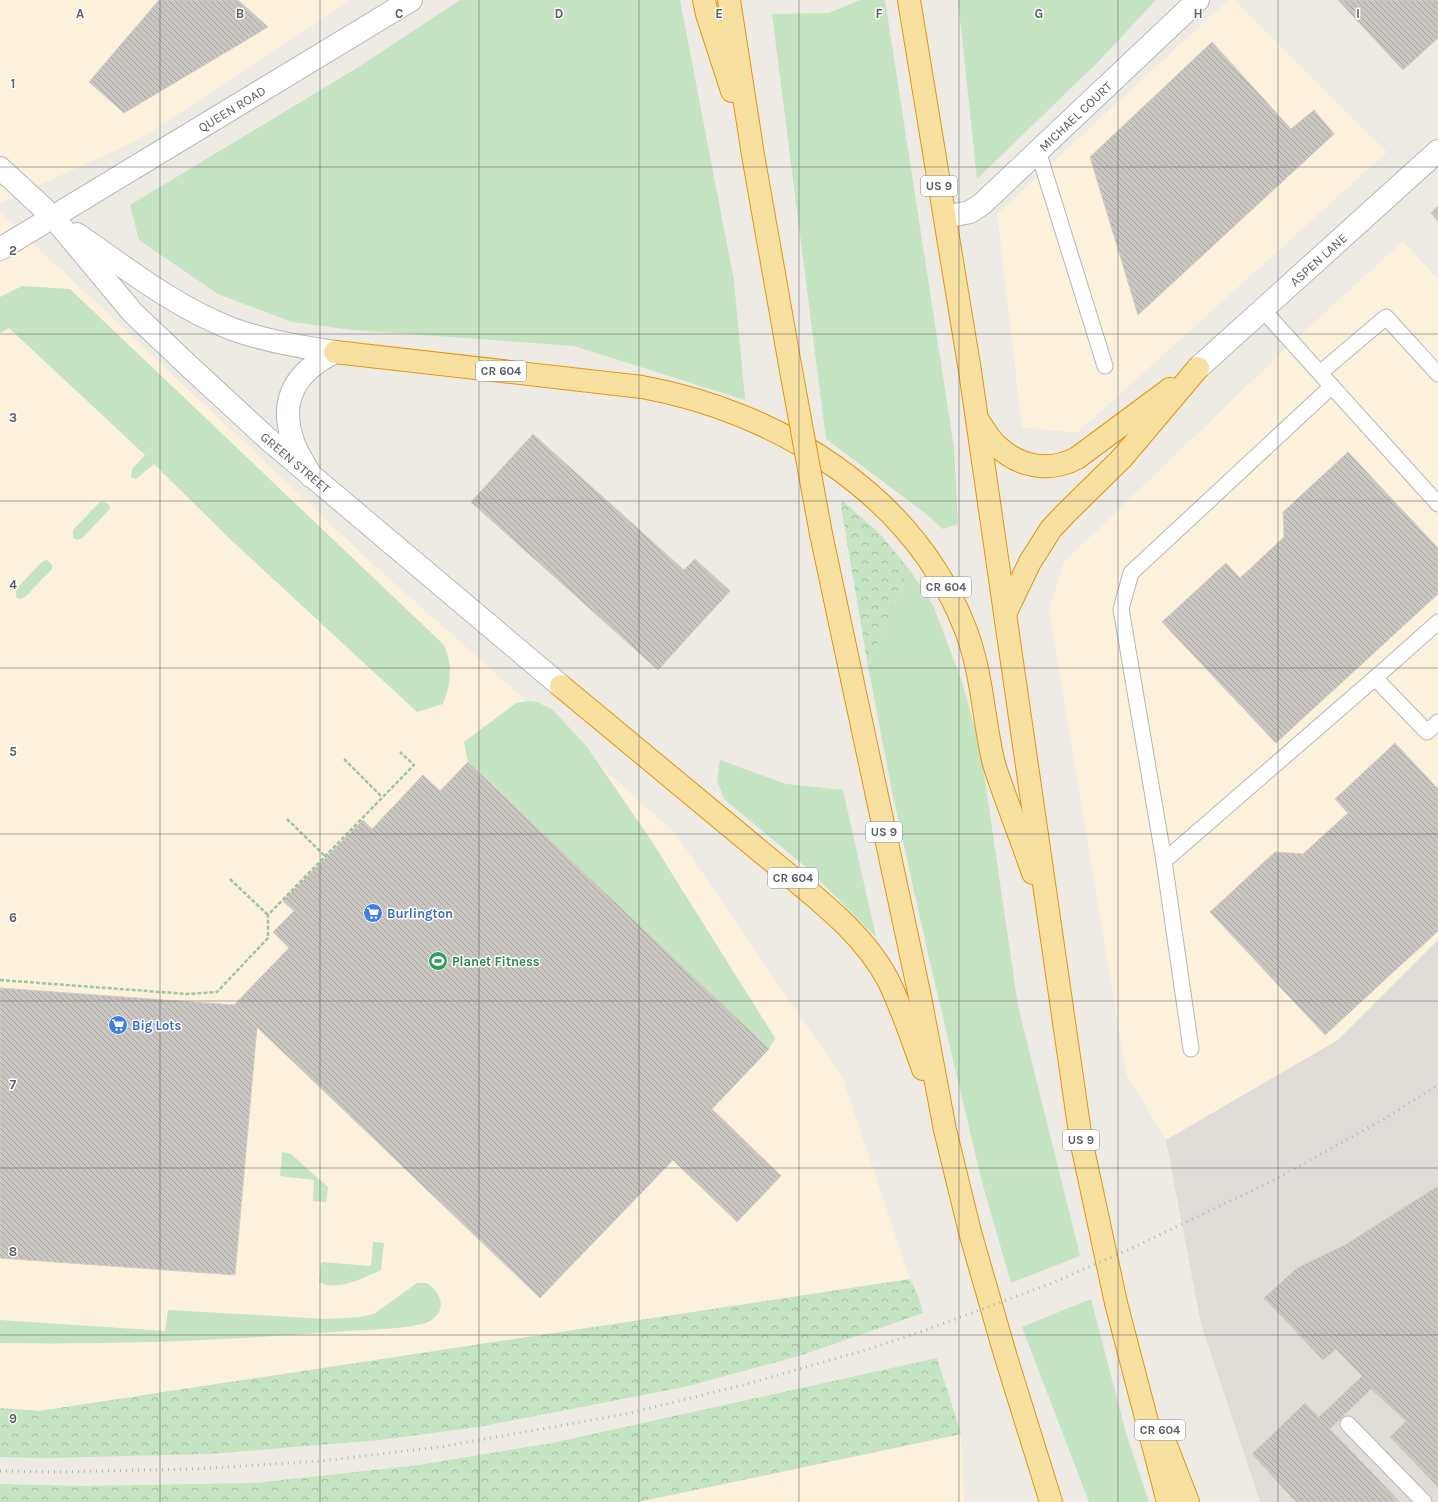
<svg xmlns="http://www.w3.org/2000/svg" width="1438" height="1502" font-family="Karla,sans-serif">
	<style>
		.commercial { fill: #fcf2db }
		.industrial { fill: #e0ddd9 }
		.green { fill: #c4e4c2 }
		.forest { fill: url(#forest-crowns) }
		.building { fill: url(#building-back-hatch); stroke: #d2cdc3 }
		.lines { fill: none; stroke-linecap: round; stroke-linejoin: round }
		.service-casing { stroke: #b5b7bb; stroke-width: 17 }
		.minor-casing { stroke: #b5b7bb; stroke-width: 24 }
		.tertiary-casing { stroke: #b5b7bb; stroke-width: 24 }
		.secondary-casing { stroke: #b3b7bb; stroke-width: 24 }
		.trunk-casing { stroke: #e5950d; stroke-width: 24 }
		.path { stroke: #9cc5a5; stroke-width: 2.5; stroke-dasharray: 4 2; stroke-linecap: butt }
		.service { stroke: #fff; stroke-width: 15 }
		.minor { stroke: #fff; stroke-width: 22 }
		.tertiary { stroke: #fff; stroke-width: 22 }
		.secondary { stroke: #fff; stroke-width: 22 }
		.trunk { stroke: #f8e0a0; stroke-width: 22 }
		.rail { stroke: #b3b4b4; stroke-width: 3; stroke-dasharray: 1 5; stroke-linecap: butt }
		.trunk-bridge-casing { stroke: #e5950d; stroke-width: 24; stroke-linecap: butt }
		.trunk-bridge { stroke: #f8e0a0; stroke-width: 22 }
		.grid { fill: none; stroke: #5c6064; stroke-width: 1; stroke-opacity: 0.55 }
		.labels { text-anchor: middle; dominant-baseline: central; stroke-width: 3; stroke-linejoin: round; paint-order: stroke }
		.shield { fill: #fff; stroke: #8d9092; stroke-width: 1 }
		.shield-label { font-size: 12px; font-weight: bold; fill: #5c6064 }
		.street-label { font-size: 13px; fill: #5c6064; stroke: #fff }
		.shop-label { font-size: 13px; font-weight: bold; fill: #366cbe; stroke: #fff; text-anchor: start }
		.leisure-label { font-size: 13px; font-weight: bold; fill: #27864d; stroke: #fff; text-anchor: start }
		.grid-label { font-size: 13px; text-anchor: middle; font-weight: bold; fill: #5c6064; stroke: #fff; stroke-width: 3; stroke-linejoin: round; paint-order: stroke }
	</style>
	<defs>
		<pattern id="forest-crowns" width="20" height="18" patternUnits="userSpaceOnUse"><rect width="20" height="18" fill="#c4e4c2"/><path d="M2 6a3 3 0 1 1 6 0M12 15a3 3 0 1 1 6 0" fill="none" stroke="#a2bca1"/></pattern>
		<pattern id="building-back-hatch" width="6" height="6" patternUnits="userSpaceOnUse"><rect width="6" height="6" fill="#cac6c2"/><path d="M-1 5l2 2M0 0l6 6M5-1l2 2" fill="none" stroke="#a7a4a1"/></pattern>
	</defs>
	<rect width="100%" height="100%" fill="#eeebe4"/>
	<g class="commercial">
		<polygon points="0,0 351,0 138,140 0,203"/>
		<polygon points="1228,0 1234,0 1387,152 1077,433 1022,427 997,214"/>
		<polygon points="0,212 376,567 675,833 843,1079 910,1279 39,1411 0,1408"/>
		<polygon points="1403,241 1438,279 1438,940 1338,1040 1166,1140 1126,1073 1049,609 1064,562 1279,355"/>
		<polygon points="961,1434 964,1502 638,1502"/>
	</g>
	<polygon class="industrial" points="1438,940 1438,1502 1260,1502 1201,1324 1166,1140 1338,1040"/>
	<g class="green">
		<polygon points="460,0 680,0 734,281 745,400 574,346 353,330 292,322 218,294 139,240 130,205 357,68"/>
		<polygon points="860,0 885,0 954,448 958,524 943,529 925,513 826,439 772,14 828,13"/>
		<polygon points="958,0 1156,0 1098,62 977,179"/>
		<path d="M 22,286 L 70,289 L 444,645 C 453,665 451,684 443,704 L 417,712 L 231,540 L 154,464 L 136,479 L 131,477 L 132,469 L 145,455 L 9,328 L 0,333 L 0,297 Z"/>
		<polygon points="104,501 110,506 109,510 82,538 77,540 73,538 73,530 100,502"/>
		<polygon points="47,560 52,565 52,569 25,597 20,599 16,597 16,589 43,561"/>
		<polygon points="909,569 933,605 962,682 980,746 1018,1006 1080,1256 1011,1283 982,1182 928,954 893,796 868,666"/>
		<polygon points="528,701 537,702 553,710 587,747 649,837 775,1038 769,1049 468,762 464,742 516,703"/>
		<polygon points="720,760 786,784 843,790 876,937 807,868 725,800 717,781"/>
		<polygon points="282,1152 291,1154 328,1187 326,1202 313,1201 314,1180 280,1176"/>
		<path d="M 373,1242 L 384,1243 L 381,1270 C 363,1278 338,1292 319,1282 L 321,1262 L 371,1266 Z"/>
		<path d="M 417,1283 L 427,1283 C 441,1292 448,1310 430,1321 C 416,1329 363,1330 346,1331 C 231,1340 115,1345 0,1343 L 0,1320 L 165,1331 L 168,1310 L 327,1319 L 360,1317 L 374,1314 Z"/>
		<polygon points="1091,1299 1126,1433 1149,1502 1089,1502 1022,1327"/>
	</g>
	<g class="forest">
		<polygon points="842,500 880,534 909,569 868,666 841,506"/>
		<polygon points="910,1279 919,1298 923,1313 799,1356 684,1387 478,1427 380,1440 209,1454 48,1458 0,1457 0,1408 39,1411"/>
		<polygon points="937,1358 961,1434 638,1502 0,1502 0,1484 84,1486 255,1483 419,1465 552,1443"/>
	</g>
	<g class="building">
		<polygon points="159,0 238,0 268,27 124,113 89,82"/>
		<polygon points="1338,0 1438,0 1438,38 1403,70"/>
		<polygon points="1212,42 1291,129 1314,110 1334,134 1138,315 1090,157"/>
		<polygon points="1438,206 1438,221 1431,213"/>
		<polygon points="533,434 684,570 695,559 730,591 658,670 471,502"/>
		<polygon points="1348,452 1438,548 1438,594 1276,743 1162,622 1226,563 1240,578 1284,537 1283,512"/>
		<polygon points="1395,743 1438,789 1438,931 1325,1035 1210,912 1275,852 1303,854 1348,813 1335,799"/>
		<polygon points="468,762 769,1049 712,1109 781,1176 737,1222 673,1160 540,1298 234,1005 289,948 273,932 294,911 283,901 363,820 372,829 423,775 440,791"/>
		<polygon points="0,988 234,1005 257,1027 235,1275 0,1258"/>
		<polygon points="1438,1186 1438,1487 1390,1437 1406,1421 1371,1389 1330,1429 1400,1502 1296,1502 1252,1454 1305,1403 1319,1417 1362,1376 1336,1349 1323,1360 1264,1298 1297,1268 1345,1245"/>
	</g>
	<g class="lines">
		<g class="service-casing">
			<g id="service">
				<polyline points="1038,151 1105,366"/>
				<polyline points="1263,310 1438,504"/>
				<polyline points="1320,373 1386,317 1438,374"/>
				<polyline points="1332,386 1131,573 1121,609 1164,861 1375,678"/>
				<polyline points="1438,622 1375,678 1427,732 1438,722"/>
				<polyline points="1164,861 1191,1049"/>
				<polyline points="1348,1424 1424,1502"/>
			</g>
		</g>
		<g class="minor-casing">
			<g id="minor">
				<path id="s1" d="M 945,217 L 970,212 L 982,204 L 1198,0"/>
				<path id="s2" d="M 1198,368 L 1438,151"/>
			</g>
		</g>
		<g class="tertiary-casing">
			<g id="tertiary">
				<path id="s3" d="M 0,168 L 53,217 L 133,313 L 191,368 L 268,439 L 561,686"/>
				<path d="M 77,234 C 126,268 175,307 232,329 C 265,341 300,347 335,352"/>
				<path id="s4" d="M 0,249 L 411,0"/>
			</g>
		</g>
		<g class="secondary-casing">
			<path id="secondary" d="M 311,476 C 305,464 295,451 292,438 C 279,396 299,370 335,352"/>
		</g>
		<g class="trunk-casing">
			<g id="trunk">
				<polyline points="704,0 707,14 732,91"/>
				<polyline points="729,0 753,155 792,376"/>
				<polyline points="909,0 970,371 1081,1140 1116,1303 1168,1502"/>
				<path d="M 335,352 L 642,387 C 778,412 913,494 965,628 C 982,671 983,716 993,760 C 996,772 1001,784 1005,796 C 1014,821 1024,847 1033,873"/>
				<path d="M 979,422 C 984,429 989,438 995,444 C 1018,467 1049,473 1077,458 L 1170,389"/>
				<polyline points="821,534 920,997 945,1130 970,1232 1005,1354 1051,1502"/>
				<polyline points="1005,614 1030,562 1051,529 1065,514 1122,458 1198,368"/>
				<path d="M 561,686 L 790,876 C 826,906 866,938 888,980 C 902,1008 912,1039 923,1069"/>
				<polyline points="1164,1440 1188,1502"/>
			</g>
		</g>
		<g class="path">
			<polyline points="344,759 382,797"/>
			<polyline points="287,819 326,857"/>
			<polyline points="230,879 268,915"/>
			<polyline points="0,980 187,994 217,992 268,938 268,915 414,765 400,752"/>
		</g>
		<use href="#service" class="service"/>
		<use href="#minor" class="minor"/>
		<use href="#tertiary" class="tertiary"/>
		<use href="#secondary" class="secondary"/>
		<use href="#trunk" class="trunk"/>
		<polyline class="rail" points="0,1471 55,1472 195,1469 321,1461 440,1447 626,1414 747,1384 862,1351 923,1331 1052,1283 1132,1248 1276,1179 1384,1119 1438,1085"/>
		<g class="trunk-bridge-casing">
			<polyline id="trunk-bridge" points="792,376 821,534"/>
		</g>
		<use href="#trunk-bridge" class="trunk-bridge"/>
	</g>
	<path class="grid" d="M 160,0 L 160,1502M 320,0 L 320,1502M 479,0 L 479,1502M 639,0 L 639,1502M 799,0 L 799,1502M 959,0 L 959,1502M 1118,0 L 1118,1502M 1278,0 L 1278,1502M 0,167 L 1438,167M 0,334 L 1438,334M 0,501 L 1438,501M 0,668 L 1438,668M 0,834 L 1438,834M 0,1001 L 1438,1001M 0,1168 L 1438,1168M 0,1335 L 1438,1335"/>
	<defs>
		<g id="supermarket-disc" transform="scale(1)"><circle r="9.5" fill="#3f7fe0" stroke="#fff"/><path d="M-6-5.5h2.5l.6 2H6L4.5 2H-2.5L-4.4-4H-6ZM-1.5 3.2a1.3 1.3 0 1 0 .1 0ZM3 3.2a1.3 1.3 0 1 0 .1 0Z" fill="#fff"/></g>
		<g id="stadium-disc" transform="scale(1)"><circle r="9.5" fill="#2e9e5b" stroke="#fff"/><path d="M0-5a6.5 5 0 1 0 0 10a6.5 5 0 1 0 0-10ZM-3.5-1.8h7v3.6h-7Z" fill="#fff"/></g>
	</defs>
	<g fill-rule="evenodd">
		<use href="#supermarket-disc" x="373" y="913"/>
		<use href="#stadium-disc" x="438" y="961"/>
		<use href="#supermarket-disc" x="118" y="1025"/>
	</g>
	<g class="labels">
		<g class="shield">
			<rect x="921" y="176" width="36" height="20" rx="3"/>
			<rect x="476" y="361" width="50" height="20" rx="3"/>
			<rect x="921" y="577" width="50" height="20" rx="3"/>
			<rect x="866" y="822" width="36" height="20" rx="3"/>
			<rect x="768" y="868" width="50" height="20" rx="3"/>
			<rect x="1063" y="1130" width="36" height="20" rx="3"/>
			<rect x="1135" y="1420" width="50" height="20" rx="3"/>
		</g>
		<g class="shield-label">
			<text x="939" y="186">US 9</text>
			<text x="501" y="371">CR 604</text>
			<text x="946" y="587">CR 604</text>
			<text x="884" y="832">US 9</text>
			<text x="793" y="878">CR 604</text>
			<text x="1081" y="1140">US 9</text>
			<text x="1160" y="1430">CR 604</text>
		</g>
		<g class="street-label">
			<text stroke="none"><textPath href="#s4" startOffset="271">QUEEN ROAD</textPath></text>
			<text stroke="none"><textPath href="#s1" startOffset="168">MICHAEL COURT</textPath></text>
			<text stroke="none"><textPath href="#s2" startOffset="162">ASPEN LANE</textPath></text>
			<text stroke="none"><textPath href="#s3" startOffset="418">GREEN STREET</textPath></text>
		</g>
		<g class="shop-label">
			<text x="387" y="913">Burlington</text>
			<text x="132" y="1025">Big Lots</text>
		</g>
		<g class="leisure-label">
			<text x="452" y="961">Planet Fitness</text>
		</g>
	</g>
	<g class="grid-label">
		<text x="80" y="18">A</text>
		<text x="240" y="18">B</text>
		<text x="399" y="18">C</text>
		<text x="559" y="18">D</text>
		<text x="719" y="18">E</text>
		<text x="879" y="18">F</text>
		<text x="1039" y="18">G</text>
		<text x="1198" y="18">H</text>
		<text x="1358" y="18">I</text>
		<text x="13" y="88">1</text>
		<text x="13" y="255">2</text>
		<text x="13" y="422">3</text>
		<text x="13" y="589">4</text>
		<text x="13" y="756">5</text>
		<text x="13" y="922">6</text>
		<text x="13" y="1089">7</text>
		<text x="13" y="1256">8</text>
		<text x="13" y="1423">9</text>
	</g>
</svg>
